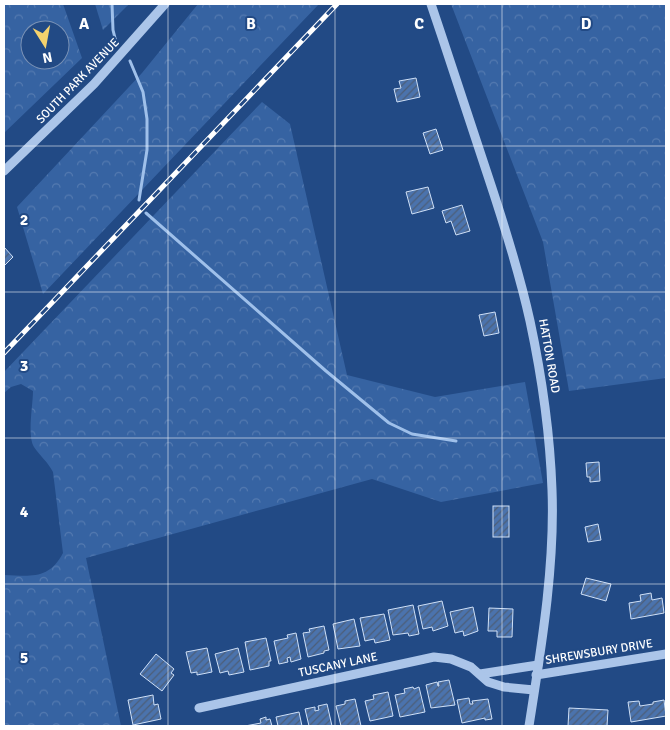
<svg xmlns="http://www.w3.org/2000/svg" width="670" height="730" font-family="Signika,sans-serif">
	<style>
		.forest { fill: url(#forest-crowns); fill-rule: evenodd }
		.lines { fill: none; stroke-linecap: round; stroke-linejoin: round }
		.stream { stroke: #9fc0ea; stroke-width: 3 }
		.building { fill: url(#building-hatch); stroke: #cfe0f7 }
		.minor { stroke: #abc5e9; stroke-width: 9 }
		.rail-casing { stroke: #fff; stroke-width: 5 }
		.rail { stroke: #224a85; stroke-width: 3; stroke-dasharray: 9; stroke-linecap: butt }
		.grid { fill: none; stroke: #fff; stroke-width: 1; stroke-opacity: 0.55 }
		.labels { text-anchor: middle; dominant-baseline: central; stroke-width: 4; stroke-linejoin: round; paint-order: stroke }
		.street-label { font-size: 12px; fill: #fff; stroke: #224a85 }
		.grid-label { font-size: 16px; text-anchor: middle; font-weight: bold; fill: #fff; stroke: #224a85; stroke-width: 4; stroke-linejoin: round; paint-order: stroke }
	</style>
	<defs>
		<pattern id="forest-crowns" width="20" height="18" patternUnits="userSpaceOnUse" patternTransform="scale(1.25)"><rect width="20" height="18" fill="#3663a2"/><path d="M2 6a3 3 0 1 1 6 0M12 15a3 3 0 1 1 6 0" fill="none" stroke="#547ab0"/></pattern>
		<pattern id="building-hatch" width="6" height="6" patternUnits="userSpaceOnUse" patternTransform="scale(1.25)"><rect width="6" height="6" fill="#4b73ad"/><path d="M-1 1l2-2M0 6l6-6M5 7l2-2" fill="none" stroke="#4c5e78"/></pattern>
	</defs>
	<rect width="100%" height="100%" fill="#224a85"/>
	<g class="forest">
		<path d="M 4,4 L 63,4 L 82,58 L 4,133 ZM 30,30 L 60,30 L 60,60 L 30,60 Z"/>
		<polygon points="95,4 129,4 103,30"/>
		<polygon points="198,4 319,4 43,294 17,207 142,73"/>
		<polygon points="451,4 666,4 666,378 569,391 543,242"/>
		<path d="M 262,102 L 290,124 L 347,375 L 435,397 L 525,382 L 543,483 L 441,502 L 372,479 L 86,558 L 121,726 L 4,726 L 4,575 C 30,576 49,580 63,553 L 53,472 C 48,462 40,456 34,447 C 27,436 33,405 33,391 L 21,384 L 11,387 L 4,393 L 4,372 Z"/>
	</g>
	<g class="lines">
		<g class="stream">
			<polyline points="112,4 113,30 117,46"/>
			<polyline points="130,61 143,92 147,119 147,150 139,200"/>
			<polyline points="146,213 326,371 389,423 412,434 456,441"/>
		</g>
	</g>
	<g class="building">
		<polygon points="416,78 420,97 397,102 394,89 401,88 399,81"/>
		<polygon points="436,129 443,150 430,154 423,133"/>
		<polygon points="428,187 434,208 412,214 406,192"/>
		<polygon points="462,205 470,231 456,235 451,221 446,223 442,211"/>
		<polygon points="4,247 13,257 4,266"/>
		<polygon points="495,312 499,333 484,336 479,315"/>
		<polygon points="599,462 600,481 590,482 590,477 587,477 586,463"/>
		<rect x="493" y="506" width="16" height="31"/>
		<polygon points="598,524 601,540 588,542 585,527"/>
		<polygon points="586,578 611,584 606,601 581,594"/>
		<polygon points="651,593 652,600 662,598 664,613 631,619 629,603 641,601 640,595"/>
		<polygon points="442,601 448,626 433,631 432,627 423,629 418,606"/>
		<polygon points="413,605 419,634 409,636 408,633 393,635 388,610"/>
		<polygon points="473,607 478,631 464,636 463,631 455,633 450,612"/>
		<polygon points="489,608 513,609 512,637 497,637 497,631 488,631"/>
		<polygon points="384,614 390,640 375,643 374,639 365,641 360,618"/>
		<polygon points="354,619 360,646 338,649 333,624"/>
		<polygon points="324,626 329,650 324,651 324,653 308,657 303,633 310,632 309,629"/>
		<polygon points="296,633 301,659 291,662 290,657 287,658 288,662 279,664 274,641 288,638 287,635"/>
		<polygon points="266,638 271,661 269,661 269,666 250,670 245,642"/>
		<polygon points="207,648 212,672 197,675 197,672 191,673 186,652"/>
		<polygon points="238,648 244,672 229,675 228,671 220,673 215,654"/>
		<polygon points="156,654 174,669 171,673 174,675 162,691 140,674"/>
		<polygon points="449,680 455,705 431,708 426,685 437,682 438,686 439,686 438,682"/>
		<polygon points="413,687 414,689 419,687 425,712 400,717 395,695 405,693 404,689"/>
		<polygon points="388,692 393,716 370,721 365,701 374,699 373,695"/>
		<polygon points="153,695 154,705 158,704 161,719 133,725 128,700"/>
		<polygon points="469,698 470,704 473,704 472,701 488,699 492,719 485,720 485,718 462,723 457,700"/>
		<polygon points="355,699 361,726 341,726 336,706 345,704 345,701"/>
		<polygon points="664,700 666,716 631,722 628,702 639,701 640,706 653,704 653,702"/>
		<polygon points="327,704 332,726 309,726 305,709 315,707 315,711 319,710 318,706"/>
		<polygon points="569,708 608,710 607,726 568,726"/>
		<polygon points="299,712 302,726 278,726 276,717"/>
		<polygon points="266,717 266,720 270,719 272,726 245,726 261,723 260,719"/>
	</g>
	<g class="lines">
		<g class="minor">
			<path d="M 431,4 C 450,60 468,116 487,173 C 503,221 519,271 530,321 C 542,377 550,433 552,490 C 555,567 541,649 529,726"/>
			<polyline points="4,171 94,84 165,4"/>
			<polyline points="480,674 538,665"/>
			<polyline points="536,675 666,654"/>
			<polyline points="199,708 434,657 451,659 471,667 488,682 504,687 534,690"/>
		</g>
		<g class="rail-casing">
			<polyline id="rail" points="4,353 337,4"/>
		</g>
		<use href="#rail" class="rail"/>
	</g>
	<path class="grid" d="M 168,4 L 168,726M 335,4 L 335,726M 502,4 L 502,726M 4,146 L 666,146M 4,292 L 666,292M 4,438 L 666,438M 4,584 L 666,584"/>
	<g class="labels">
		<g class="street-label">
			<text transform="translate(78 81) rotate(-46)">SOUTH PARK AVENUE</text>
			<text transform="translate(549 356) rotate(80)">HATTON ROAD</text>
			<text transform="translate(599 652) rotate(-9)">SHREWSBURY DRIVE</text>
			<text transform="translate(338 665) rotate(-12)">TUSCANY LANE</text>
		</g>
	</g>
	<g class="grid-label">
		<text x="84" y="29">A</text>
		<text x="251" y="29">B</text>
		<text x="419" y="29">C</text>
		<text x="586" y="29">D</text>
		<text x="24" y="225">2</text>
		<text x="24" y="371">3</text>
		<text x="24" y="517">4</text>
		<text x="24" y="663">5</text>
	</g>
	<rect width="670" height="730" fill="none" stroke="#ffffff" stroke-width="10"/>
	<g transform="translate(45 45) rotate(169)"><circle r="24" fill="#224a85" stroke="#7a92b6"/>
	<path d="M0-4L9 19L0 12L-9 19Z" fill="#f5d26d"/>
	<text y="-8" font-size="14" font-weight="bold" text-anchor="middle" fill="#ffffff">N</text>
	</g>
</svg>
